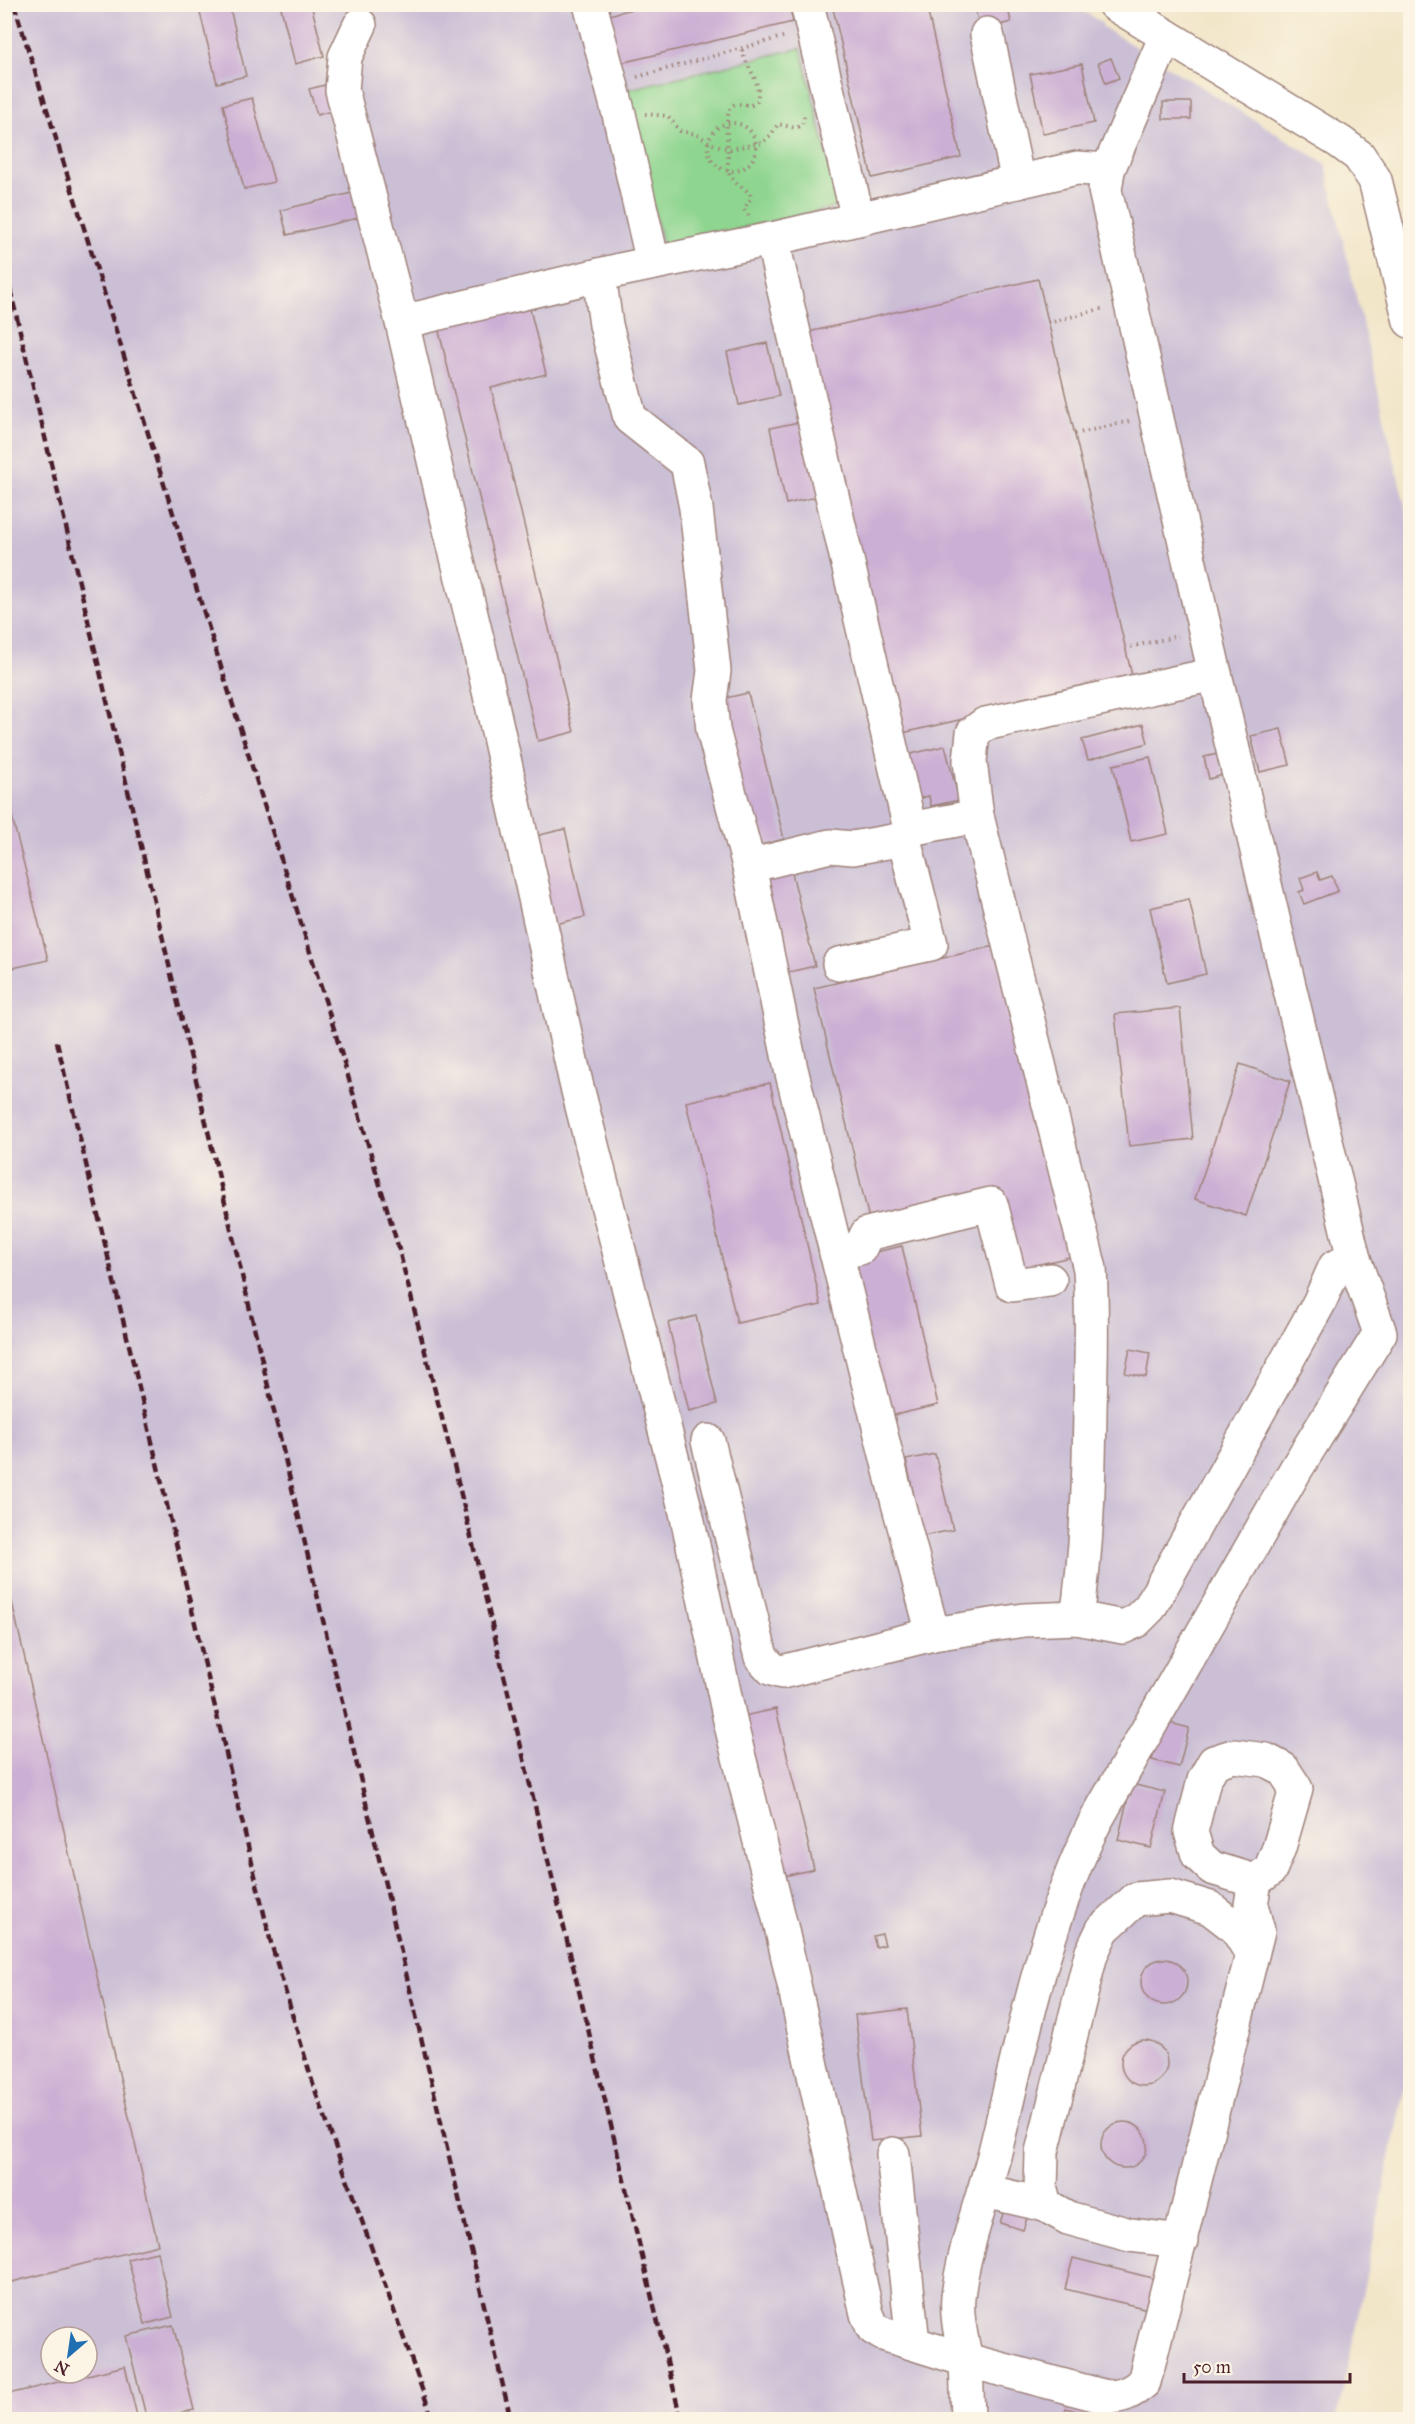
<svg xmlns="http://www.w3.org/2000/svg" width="1415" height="2424" font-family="'IM FELL Great Primer',serif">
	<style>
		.industrial { fill: #cbbfd5; fill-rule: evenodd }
		.green { fill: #8ed58f; stroke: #6c7a5d; stroke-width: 1.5 }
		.building { fill: #ccafd4 }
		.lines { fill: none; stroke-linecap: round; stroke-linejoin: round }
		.minor-casing { stroke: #9e827a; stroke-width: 36 }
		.path { stroke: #9e827a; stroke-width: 4; stroke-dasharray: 1.5 4.5; stroke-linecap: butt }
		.minor { stroke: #fff; stroke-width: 33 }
		.rail { stroke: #4a1f2b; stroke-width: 4.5; stroke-dasharray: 9 4.5; stroke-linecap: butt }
	</style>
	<rect width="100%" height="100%" fill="#fcf5e5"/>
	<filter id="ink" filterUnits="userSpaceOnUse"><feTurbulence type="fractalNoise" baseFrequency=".0167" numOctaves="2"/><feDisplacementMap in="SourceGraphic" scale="12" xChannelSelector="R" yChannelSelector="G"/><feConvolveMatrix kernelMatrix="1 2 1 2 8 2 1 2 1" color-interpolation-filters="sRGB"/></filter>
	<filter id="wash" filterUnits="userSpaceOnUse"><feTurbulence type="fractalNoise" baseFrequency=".008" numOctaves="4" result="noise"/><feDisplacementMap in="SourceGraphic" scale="24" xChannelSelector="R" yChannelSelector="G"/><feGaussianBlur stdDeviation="1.35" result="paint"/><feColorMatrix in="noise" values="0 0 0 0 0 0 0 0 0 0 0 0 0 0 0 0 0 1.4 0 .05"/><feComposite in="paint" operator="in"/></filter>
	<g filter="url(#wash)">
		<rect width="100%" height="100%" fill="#f2e6c9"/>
		<path class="industrial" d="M 5,5 L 1073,5 L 1101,22 L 1103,27 L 1325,163 L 1410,527 L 1410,2059 L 1337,2419 L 5,2420 ZM 51,2337 L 87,2337 L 87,2373 L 51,2373 Z"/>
		<polygon class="green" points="801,48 839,206 663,247 625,90"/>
		<g id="blocks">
			<g class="building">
				<polygon points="198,4 229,4 246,76 217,83"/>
				<polygon points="280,4 311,4 324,56 295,64"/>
				<polygon points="652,4 789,4 793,22 608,66 597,18"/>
				<polygon points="832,4 926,4 961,157 872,178"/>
				<polygon points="974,4 1007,4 1011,22 980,30"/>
				<polygon points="1111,58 1119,78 1106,83 1098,63"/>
				<polygon points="1082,64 1094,123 1043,134 1030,74"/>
				<polygon points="325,85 332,111 317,115 309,89"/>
				<polygon points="252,98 274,182 244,189 223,105"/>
				<rect x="1163" y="102" width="28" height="17"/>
				<polygon points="352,193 358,218 287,235 281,210"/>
				<polygon points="1038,279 1133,680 898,734 804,333"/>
				<polygon points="529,305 546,374 491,388 574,732 538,741 438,327"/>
				<polygon points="767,343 779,396 739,405 727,352"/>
				<polygon points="804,421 820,496 786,504 770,428"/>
				<polygon points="748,693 784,839 753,847 717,700"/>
				<polygon points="1143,724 1148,743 1088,760 1082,740"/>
				<polygon points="1281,729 1290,765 1260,772 1251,736"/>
				<polygon points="945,746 959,800 931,806 929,796 913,800 902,756"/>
				<polygon points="1218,754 1223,775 1209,779 1204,757"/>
				<polygon points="1150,757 1168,834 1131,842 1113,765"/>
				<polygon points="4,785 48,960 4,970"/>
				<polygon points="565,829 585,917 547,926 527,838"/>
				<polygon points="791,869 815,966 780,974 757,877"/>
				<polygon points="1317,872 1320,880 1332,876 1338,891 1304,904 1299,892 1304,890 1300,878"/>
				<polygon points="1189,899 1206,974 1167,983 1150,908"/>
				<polygon points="999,945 1074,1256 1015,1270 997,1194 870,1223 814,988"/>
				<polygon points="1180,1008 1193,1139 1129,1146 1115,1014"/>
				<polygon points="1240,1064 1290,1081 1246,1216 1195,1199"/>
				<polygon points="770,1083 821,1305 737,1323 686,1102"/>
				<polygon points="902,1246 938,1405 886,1417 850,1258"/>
				<polygon points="696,1316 717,1404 689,1411 668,1323"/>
				<polygon points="1130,1349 1150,1353 1146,1377 1125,1373"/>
				<polygon points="935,1454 953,1530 923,1536 906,1460"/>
				<polygon points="4,1567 158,2245 4,2284"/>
				<polygon points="776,1709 814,1869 772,1879 735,1718"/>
				<polygon points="1163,1721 1189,1728 1179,1767 1152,1760"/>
				<polygon points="1131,1784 1165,1792 1151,1848 1118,1840"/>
				<polygon points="882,1934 885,1945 876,1947 873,1936"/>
				<circle cx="1164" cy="1982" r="23"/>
				<polygon points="907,2009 922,2136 871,2141 855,2015"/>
				<circle cx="1144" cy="2063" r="23"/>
				<circle cx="1124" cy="2145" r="23"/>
				<polygon points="1006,2205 1029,2212 1023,2230 1000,2223"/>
				<polygon points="157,2252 173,2317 145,2324 128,2259"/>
				<polygon points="1073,2258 1160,2280 1152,2310 1065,2289"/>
				<polygon points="173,2325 194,2410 147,2420 126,2336"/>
				<polygon points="125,2366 138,2420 4,2420 4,2395"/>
				<polygon points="1066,2408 1090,2415 1089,2420 1063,2417"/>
			</g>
		</g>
	</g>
	<g filter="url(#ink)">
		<use href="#blocks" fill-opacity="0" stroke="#9e827a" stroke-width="1.5"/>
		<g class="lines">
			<g class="minor-casing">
				<g id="minor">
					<polyline points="590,4 619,114 653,263"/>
					<polyline points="807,4 858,219"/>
					<polyline points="1114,4 1340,142 1359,156 1375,180 1410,321"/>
					<path d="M 360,25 L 345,57 L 342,90 L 402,322 L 448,521 L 481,655 L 576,1083 L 686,1512 L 731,1725 L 781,1926 L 867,2314 L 873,2328 L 883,2334 L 966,2360 C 962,2340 956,2318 958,2297 C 963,2251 982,2201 994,2156 C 1022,2043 1043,1926 1095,1822 L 1296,1469 L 1380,1333 L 1354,1259 L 1215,674 L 1105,190 L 1108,170"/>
					<polyline points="987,34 1018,182"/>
					<polyline points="772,239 910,829"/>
					<polyline points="599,275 606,325 630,418 687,463 696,508 714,671 710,700 713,730 749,866 791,1069 898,1503 933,1634"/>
					<polyline points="402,322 620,270 772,239 1077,168 1108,170 1166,36"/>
					<polyline points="749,866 830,846 853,848 904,839 910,829 977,816"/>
					<polyline points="839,964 931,944 904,839"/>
					<polyline points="836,1253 860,1248 867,1234 991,1204 1012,1285 1050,1280"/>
					<polyline points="708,1441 761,1657 772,1669 782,1672 933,1634 1024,1620 1077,1618 1123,1627 1136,1621 1150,1607 1319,1303 1335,1267 1354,1259"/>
					<path d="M 1077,1618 C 1087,1549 1089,1480 1090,1411 C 1091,1364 1093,1316 1090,1269 L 977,816 L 970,761 L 973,733 L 985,724 L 1215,674"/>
					<polygon points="1233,1756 1266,1760 1283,1769 1296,1789 1279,1848 1270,1870 1255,1881 1212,1868 1198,1855 1191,1832 1204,1780 1214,1762"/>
					<polyline points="893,2154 913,2343"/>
					<polyline points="985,2191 1045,2205 1068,2218 1130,2235 1181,2241"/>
					<polyline points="1045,2205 1041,2190 1042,2152 1091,1954 1103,1929 1136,1899 1170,1896 1210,1908 1236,1928 1252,1954"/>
					<path d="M 968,2420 L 966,2360 L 1106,2397 C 1122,2397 1131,2393 1144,2382 L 1258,1931 L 1251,1905 L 1255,1881"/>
				</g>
			</g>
			<g class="path">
				<path d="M 742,50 C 746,68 762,80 757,101 L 751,105 L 735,104 C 720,112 731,154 727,171 L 736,183 L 750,193 L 751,198 L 744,209 L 749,216"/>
				<polyline points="637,77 786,36"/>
				<polyline points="645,114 668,116 680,131 696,134 712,144 730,149 762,143 771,135 778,124 795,128 802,125 804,116"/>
				<circle cx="732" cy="147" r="24"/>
				<polyline points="1048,323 1104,308"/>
				<polyline points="1075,434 1130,421"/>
				<polyline points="1125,648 1178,636"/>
			</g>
			<use href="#minor" class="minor"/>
			<g class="rail">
				<polyline points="14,4 335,1032 398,1246 454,1465 681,2420"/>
				<polyline points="4,263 511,2420"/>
				<polyline points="57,1042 271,1943 313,2084 433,2420"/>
			</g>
		</g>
	</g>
	<rect width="1415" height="2424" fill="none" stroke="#fcf5e5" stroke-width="24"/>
	<g transform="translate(69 2355) rotate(209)"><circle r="28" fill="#fcf5e5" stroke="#b59f9b" stroke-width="1.5"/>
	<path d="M0-4.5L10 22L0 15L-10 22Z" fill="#1f6fb2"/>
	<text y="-9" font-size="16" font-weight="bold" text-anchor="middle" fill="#4a1f2b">N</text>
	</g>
	<path d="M1184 2373v9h166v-9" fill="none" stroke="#4a1f2b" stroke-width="3"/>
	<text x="1193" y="2373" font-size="18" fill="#4a1f2b" stroke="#fcf5e5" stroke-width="4.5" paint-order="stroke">50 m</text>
</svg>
